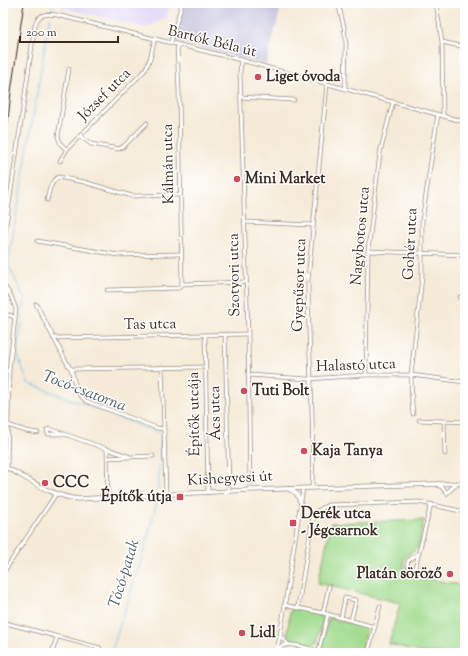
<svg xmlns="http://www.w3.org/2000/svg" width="468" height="656" font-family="'Sorts Mill Goudy',serif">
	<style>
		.built { fill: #dfd5f5 }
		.industrial { fill: #c3c1db }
		.green { fill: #a2dc8f; stroke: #6e8356 }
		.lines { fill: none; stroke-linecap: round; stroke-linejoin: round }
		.stream { stroke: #72bfec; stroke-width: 1 }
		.minor-casing { stroke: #988a7b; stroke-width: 4.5 }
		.tertiary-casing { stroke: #988a7b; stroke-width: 5 }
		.minor { stroke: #fff; stroke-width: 3 }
		.tertiary { stroke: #fff; stroke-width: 3.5 }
		.rail { stroke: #3b2a1e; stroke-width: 1 }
		.poi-dot { fill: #d1495b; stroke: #fff; stroke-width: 1.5 }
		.labels { text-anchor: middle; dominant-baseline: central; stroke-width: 3; stroke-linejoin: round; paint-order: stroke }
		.street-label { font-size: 15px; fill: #3b2a1e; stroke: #fff }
		.poi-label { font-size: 15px; font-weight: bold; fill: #3b2a1e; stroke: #fff; text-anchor: start }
		.water-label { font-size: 16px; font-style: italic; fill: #4e5e66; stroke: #fff }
	</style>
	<rect width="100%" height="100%" fill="#fff"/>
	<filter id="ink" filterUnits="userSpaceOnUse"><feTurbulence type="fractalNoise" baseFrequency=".025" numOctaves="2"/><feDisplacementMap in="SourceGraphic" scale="8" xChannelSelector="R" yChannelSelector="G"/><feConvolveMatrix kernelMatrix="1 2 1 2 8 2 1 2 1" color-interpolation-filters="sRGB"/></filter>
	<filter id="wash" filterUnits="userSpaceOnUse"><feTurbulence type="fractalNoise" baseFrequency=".012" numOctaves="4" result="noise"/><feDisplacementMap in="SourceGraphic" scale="16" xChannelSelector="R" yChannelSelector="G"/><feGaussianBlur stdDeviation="0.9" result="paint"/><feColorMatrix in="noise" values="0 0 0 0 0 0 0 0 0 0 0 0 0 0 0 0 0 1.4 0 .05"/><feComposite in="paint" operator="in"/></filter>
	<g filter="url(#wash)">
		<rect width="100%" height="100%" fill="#f6ebd8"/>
		<polygon class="built" points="61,3 170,3 167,17 146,28 60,7"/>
		<polygon class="industrial" points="183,3 282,3 266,65 172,40"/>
		<g class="green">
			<polygon points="424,520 418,548 404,558 404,568 431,579 465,586 465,653 423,653 389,644 400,603 318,583 331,523"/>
			<polygon points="296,608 320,615 323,620 317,643 312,645 288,639 287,637 290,611"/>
			<polygon points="329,618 367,628 361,653 319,653"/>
		</g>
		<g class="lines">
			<g class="stream">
				<polyline points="52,10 53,3"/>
				<polyline points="50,17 8,264 25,300 17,353 28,383 161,434 158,489"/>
				<polyline points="111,653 145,548 157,501"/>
			</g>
		</g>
	</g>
	<g filter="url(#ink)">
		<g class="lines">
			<g class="minor-casing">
				<g id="minor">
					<polyline points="338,3 344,27 346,43 345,89"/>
					<polyline points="436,3 442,42 443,116"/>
					<polyline points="171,42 182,3"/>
					<polyline points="442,42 465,47"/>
					<polyline points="177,44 179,92 182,284"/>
					<polyline points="241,60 240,73 248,334 250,490"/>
					<polyline points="241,97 294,100"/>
					<polyline points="80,136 91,144 119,149 124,146 147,123"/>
					<path d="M 67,149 C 62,147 59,142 58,136 L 69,69"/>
					<polyline points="60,161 67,149 145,70 150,59 155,38"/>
					<path d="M 47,200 C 49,192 50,182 58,177 L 84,182 L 132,196 L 180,195"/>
					<polyline points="245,222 313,225"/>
					<polyline points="37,241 118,255 181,254"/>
					<path d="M 3,246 L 35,25 C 38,14 46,13 57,15 L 241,60 L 465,122"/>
					<polyline points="368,251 465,255"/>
					<polyline points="3,284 11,296 16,309 9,371 7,468"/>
					<polyline points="107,290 179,288 182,284 246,282"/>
					<polyline points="460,297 465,297"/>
					<polyline points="36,304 69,367 72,369 205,367"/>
					<polyline points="3,315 5,297 4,288"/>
					<polyline points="3,316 10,315 15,318"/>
					<polyline points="225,334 229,491"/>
					<polyline points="205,335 208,493"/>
					<polyline points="53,338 248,334"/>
					<polyline points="162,367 166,494"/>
					<polyline points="71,369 77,392 86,401 157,428 164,429"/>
					<polyline points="3,370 9,371"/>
					<polyline points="248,375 308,379 366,375 411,375 465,382"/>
					<polyline points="366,375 368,251 380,153 393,102"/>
					<polyline points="413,414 412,405 411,375 422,277 422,221 438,114"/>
					<polyline points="419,420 465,422"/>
					<polyline points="444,421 445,454"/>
					<polyline points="8,425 26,431 38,433"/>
					<polyline points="47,430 50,429 107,449 108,498"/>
					<polyline points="47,430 48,434 62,434"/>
					<polyline points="107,449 128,456"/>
					<polyline points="107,458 153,456"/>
					<path d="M 312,488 C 315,419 308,349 308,280 L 327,84"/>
					<polyline points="419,553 408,561 407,565 411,569 415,568 431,504"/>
					<polyline points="3,573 56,494"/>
					<polyline points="284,605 323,613 375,627"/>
					<polyline points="298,607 312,521 317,511 328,505 419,502 465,512"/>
					<polyline points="323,613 329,586"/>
					<polyline points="341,618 345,598 356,600 351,620"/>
					<polyline points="3,621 6,623 100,648"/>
					<polyline points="3,632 6,623"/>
					<polyline points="280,636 288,644"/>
					<path d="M 277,649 C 289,640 305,648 319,651"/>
					<polyline points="52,653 57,637"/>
					<polyline points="276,653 280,636 303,488"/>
					<polyline points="318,653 328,614"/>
					<polyline points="368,653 380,606"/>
					<polyline points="390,653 391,651"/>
				</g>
			</g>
			<g class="tertiary-casing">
				<g id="tertiary">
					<polyline points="3,456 7,449"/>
					<path d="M 3,466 C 28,478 50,496 78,499 L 250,490 L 465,483"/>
					<polyline points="438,485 442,487 447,493 453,487 456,485"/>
					<polyline points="289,489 297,494 301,504"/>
				</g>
			</g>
			<use href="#minor" class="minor"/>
			<use href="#tertiary" class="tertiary"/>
			<polyline class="rail" points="3,167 11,92 24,3"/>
		</g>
	</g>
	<g class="poi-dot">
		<circle cx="258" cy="77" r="4"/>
		<circle cx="237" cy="179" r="4"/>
		<circle cx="244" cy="391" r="4"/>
		<circle cx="304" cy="451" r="4"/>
		<circle cx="45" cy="483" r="4"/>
		<rect x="176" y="493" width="8" height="8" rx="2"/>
		<rect x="289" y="519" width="8" height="8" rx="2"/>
		<circle cx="450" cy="574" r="4"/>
		<circle cx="242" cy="633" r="4"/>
	</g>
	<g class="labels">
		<g class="street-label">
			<text transform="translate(212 42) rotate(14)">Bartók Béla út</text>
			<text transform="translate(105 95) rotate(-45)">József utca</text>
			<text transform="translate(169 164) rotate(-91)">Kálmán utca</text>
			<text transform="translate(361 236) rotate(-85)">Nagybotos utca</text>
			<text transform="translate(411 244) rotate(-87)">Gohér utca</text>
			<text transform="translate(235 275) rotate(-91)">Szotyori utca</text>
			<text transform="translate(300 285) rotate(-88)">Gyepűsor utca</text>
			<text transform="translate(150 325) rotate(-1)">Tas utca</text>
			<text transform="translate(356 366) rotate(-2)">Halastó utca</text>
			<text transform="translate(216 413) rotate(-91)">Ács utca</text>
			<text transform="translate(195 414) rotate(-91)">Építők utcája</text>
			<text transform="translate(230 479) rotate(-3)">Kishegyesi út</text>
		</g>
		<g class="poi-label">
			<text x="266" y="77">Liget óvoda</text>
			<text x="245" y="179">Mini Market</text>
			<text x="252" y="391">Tuti Bolt</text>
			<text x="312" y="451">Kaja Tanya</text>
			<text x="53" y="483">CCC</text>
			<text x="172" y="497" text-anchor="end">Építők útja</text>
			<text x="301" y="514">Derék utca<tspan x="301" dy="17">- Jégcsarnok</tspan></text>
			<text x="442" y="574" text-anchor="end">Platán söröző</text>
			<text x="250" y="633">Lidl</text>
		</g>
		<g class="water-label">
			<text transform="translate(84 392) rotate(21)">Tocó-csatorna</text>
			<text transform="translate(125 574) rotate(-73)">Tócó-patak</text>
		</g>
	</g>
	<rect width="468" height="656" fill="none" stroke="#fff" stroke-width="16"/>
	<path d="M20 36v6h98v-6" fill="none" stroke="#3b2a1e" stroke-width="2"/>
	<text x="26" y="36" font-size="12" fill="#3b2a1e" stroke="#ffffff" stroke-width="3" paint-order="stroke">200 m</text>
</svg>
